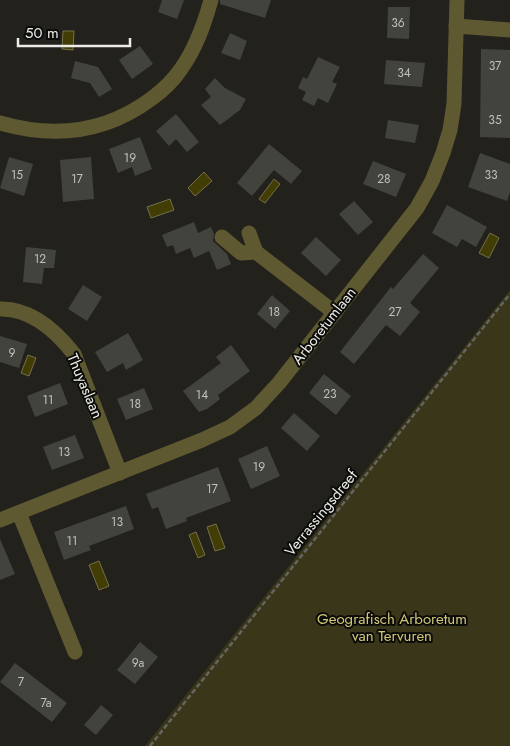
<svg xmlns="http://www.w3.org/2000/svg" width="510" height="746" font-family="Jost,sans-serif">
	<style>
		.green { fill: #393619 }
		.water { fill: #423c05; stroke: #757049 }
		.building { fill: #43433d }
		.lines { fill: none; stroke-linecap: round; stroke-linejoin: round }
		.path { stroke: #65645f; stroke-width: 2.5; stroke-dasharray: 5 2.5; stroke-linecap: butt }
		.minor { stroke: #5e5931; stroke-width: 15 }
		.labels { text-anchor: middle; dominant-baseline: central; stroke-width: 4; stroke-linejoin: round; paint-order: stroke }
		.number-label { font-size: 12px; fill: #c1c1bc }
		.street-label { font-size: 15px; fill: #ebebe7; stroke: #0b0b09 }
		.park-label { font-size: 15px; fill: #d1c779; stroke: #0b0b09 }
	</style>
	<rect width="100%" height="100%" fill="#22211c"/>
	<polygon class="green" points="510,290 510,746 145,746"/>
	<g class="water">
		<polygon points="63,31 74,31 73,50 62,49"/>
		<polygon points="204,172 212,181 195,196 188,188"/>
		<polygon points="274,179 280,184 265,203 259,199"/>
		<polygon points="170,199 174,210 151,218 147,207"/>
		<polygon points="490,233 499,238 489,258 479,253"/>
		<polygon points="28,355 36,358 29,376 21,373"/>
		<polygon points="216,524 225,548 215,551 207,527"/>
		<polygon points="196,532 205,555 198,558 189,535"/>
		<polygon points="99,561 109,586 99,590 89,565"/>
	</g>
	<g class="building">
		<polygon points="162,0 184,0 177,19 158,12"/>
		<polygon points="220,0 271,0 265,18 220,4"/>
		<polygon points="388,7 410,7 409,39 387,38"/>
		<polygon points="230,33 247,41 240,60 221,53"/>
		<polygon points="140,46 153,64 132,79 119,60"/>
		<polygon points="481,49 510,50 510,138 480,137"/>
		<polygon points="318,57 340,67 332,82 337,84 328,103 318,98 314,106 302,100 306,92 298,88 303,77 307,79"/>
		<polygon points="386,60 425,63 422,87 384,84"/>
		<polygon points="75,61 98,67 112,89 99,97 90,83 71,78"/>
		<polygon points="215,78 225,88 246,99 240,110 220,125 201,105 211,97 205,89"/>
		<polygon points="176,114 199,142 187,152 176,139 169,146 156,131"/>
		<polygon points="388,120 419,125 415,143 385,138"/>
		<polygon points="140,137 152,169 135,176 132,167 118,173 109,149"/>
		<polygon points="269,144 302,171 291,184 274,170 252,196 237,183"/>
		<polygon points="480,153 510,164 510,192 507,201 468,187"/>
		<polygon points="9,157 33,164 24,196 0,188"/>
		<polygon points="91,157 94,199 63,202 60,160"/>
		<polygon points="373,161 406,174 396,197 363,184"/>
		<polygon points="354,201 373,222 358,235 339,214"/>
		<polygon points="447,205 487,227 476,247 462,239 457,247 432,233"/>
		<polygon points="194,222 198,233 211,227 214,234 213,241 227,254 231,264 217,270 209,251 194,258 190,248 176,254 173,245 167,247 162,235"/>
		<polygon points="316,237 341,260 326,276 301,253"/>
		<polygon points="26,247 56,250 54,268 44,268 42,284 23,282"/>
		<polygon points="423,254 439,268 410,303 420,312 400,336 386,325 354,364 340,352 391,287 393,289"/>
		<polygon points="83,285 102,297 87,321 68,309"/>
		<polygon points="272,295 290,311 275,329 257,314"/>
		<polygon points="128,333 143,360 126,370 123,363 107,372 95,352"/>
		<polygon points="0,336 27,344 19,368 0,362"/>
		<polygon points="231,345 250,371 218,395 220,399 207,409 199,412 183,391 221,363 216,357"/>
		<polygon points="324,374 351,396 336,415 309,393"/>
		<polygon points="60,383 68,404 35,417 27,396"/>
		<polygon points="144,388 153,409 126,420 117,399"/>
		<polygon points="294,413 320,436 307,451 281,428"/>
		<polygon points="75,435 84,458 52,470 43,447"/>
		<polygon points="267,446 280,476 251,489 238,459"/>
		<polygon points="218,467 231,501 186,518 187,521 166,529 158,507 152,509 146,494"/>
		<polygon points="126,506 134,529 89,546 91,550 64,560 54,532"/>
		<polygon points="0,539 15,574 0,580"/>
		<polygon points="140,642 158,657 135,684 117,670"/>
		<polygon points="15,663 67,703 52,722 0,682"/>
		<polygon points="101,705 113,715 96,735 84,725"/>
	</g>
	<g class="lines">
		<polyline class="path" points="150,746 510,294"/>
		<g class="minor">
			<polyline points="456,26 510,30"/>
			<path d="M 0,123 C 55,139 105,133 151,99 C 162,91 173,81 181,69 C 196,48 204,25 211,0"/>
			<polyline points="249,233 256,252 335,313"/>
			<polyline points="222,237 241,253 256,252"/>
			<path d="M 0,309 C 31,308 56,331 74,354 L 120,473"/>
			<polyline points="19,513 75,652"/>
			<polyline points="0,520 202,440 230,427 256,408 279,383 417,208 432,181 443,153 450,130 454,104 457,0"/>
		</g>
	</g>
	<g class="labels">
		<g class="number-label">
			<text x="398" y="23">36</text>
			<text x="495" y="66">37</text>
			<text x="404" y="73">34</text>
			<text x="495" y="120">35</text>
			<text x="130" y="158">19</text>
			<text x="17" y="175">15</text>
			<text x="491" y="175">33</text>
			<text x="77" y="179">17</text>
			<text x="384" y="179">28</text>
			<text x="40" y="259">12</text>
			<text x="274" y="312">18</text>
			<text x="395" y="312">27</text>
			<text x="12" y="353">9</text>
			<text x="330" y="394">23</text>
			<text x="202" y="395">14</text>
			<text x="48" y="400">11</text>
			<text x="135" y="404">18</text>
			<text x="64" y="452">13</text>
			<text x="259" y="467">19</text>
			<text x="212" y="489">17</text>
			<text x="117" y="522">13</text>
			<text x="72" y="541">11</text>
			<text x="138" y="663">9a</text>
			<text x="21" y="682">7</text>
			<text x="46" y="703">7a</text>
		</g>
		<g class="street-label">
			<text transform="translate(324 326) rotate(-52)">Arboretumlaan</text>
			<text transform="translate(85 386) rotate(67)">Thuyaslaan</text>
			<text transform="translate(321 513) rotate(-51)">Verrassingsdreef</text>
		</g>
		<g class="park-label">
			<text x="392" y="619">Geografisch Arboretum<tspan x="392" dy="17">van Tervuren</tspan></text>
		</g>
	</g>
	<path d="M18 38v8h112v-8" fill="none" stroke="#ebebe7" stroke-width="2.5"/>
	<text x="25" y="38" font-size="15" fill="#ebebe7" stroke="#0b0b09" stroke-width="4" paint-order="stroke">50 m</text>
</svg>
